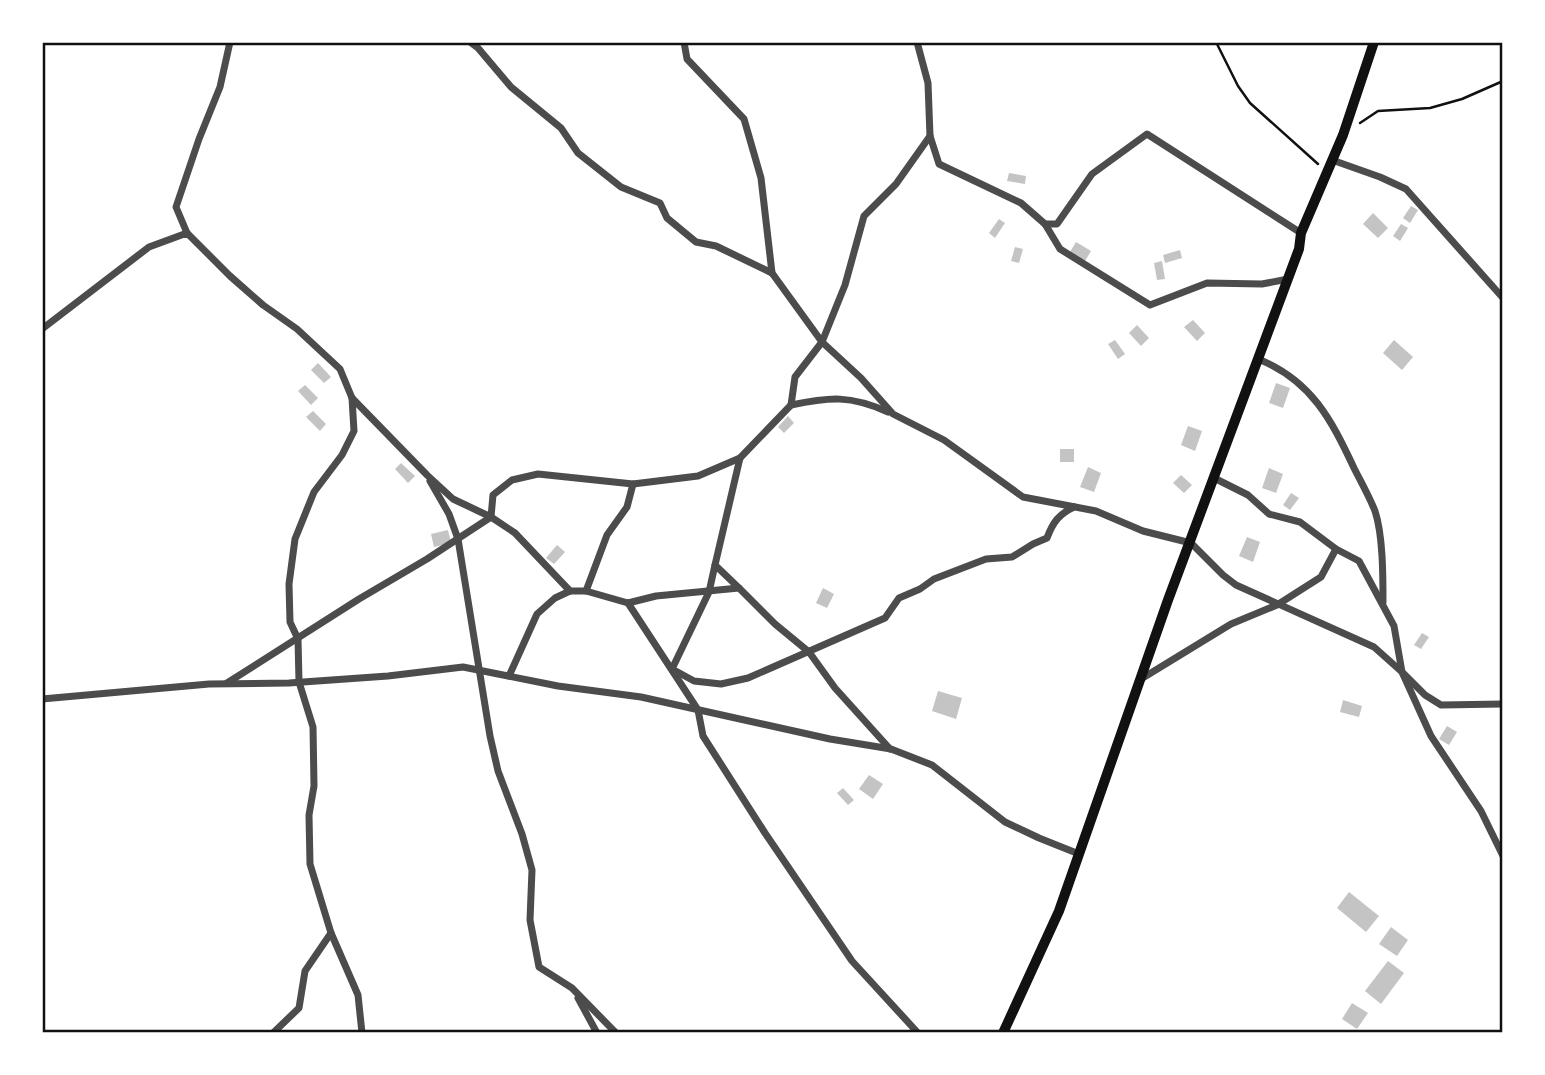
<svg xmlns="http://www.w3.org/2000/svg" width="1545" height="1075" font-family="'DejaVu Sans',sans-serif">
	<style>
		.building { fill: #c4c4c4 }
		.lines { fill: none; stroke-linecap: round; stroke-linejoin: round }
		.path { stroke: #111; stroke-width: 2.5 }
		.minor { stroke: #4c4c4c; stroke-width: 7 }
		.secondary { stroke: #111; stroke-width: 10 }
		.neatline { fill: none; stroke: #111; stroke-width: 2.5 }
	</style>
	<rect width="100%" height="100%" fill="#fff"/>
	<g class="building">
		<polygon points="1009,173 1026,176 1025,184 1007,181"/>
		<polygon points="1411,206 1418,210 1410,223 1403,218"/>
		<polygon points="1373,213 1388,228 1378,238 1363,224"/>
		<polygon points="999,219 1005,223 995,238 989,233"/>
		<polygon points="1401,224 1408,228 1400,241 1393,236"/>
		<polygon points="1076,242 1091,251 1085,261 1070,252"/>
		<polygon points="1015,247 1023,249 1019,263 1011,261"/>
		<polygon points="1180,250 1182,258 1165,263 1163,255"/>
		<polygon points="1162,261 1165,279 1157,280 1154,263"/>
		<polygon points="1193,320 1205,333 1197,341 1184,327"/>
		<polygon points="1137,325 1149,338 1141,346 1129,333"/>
		<polygon points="1115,340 1125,354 1118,359 1108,344"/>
		<polygon points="1394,340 1413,357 1402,370 1383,353"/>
		<polygon points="318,363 331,377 324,383 311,370"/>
		<polygon points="1276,383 1290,388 1283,408 1269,403"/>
		<polygon points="305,385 318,398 311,405 298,391"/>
		<polygon points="313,411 326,424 320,431 306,417"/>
		<polygon points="788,416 794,423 784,433 778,427"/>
		<polygon points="1188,426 1202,431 1195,451 1181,445"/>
		<rect x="1060" y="449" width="14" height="13"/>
		<polygon points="401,463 415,476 408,483 395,469"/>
		<polygon points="1088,467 1101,473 1094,492 1080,487"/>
		<polygon points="1269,468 1283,474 1276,493 1262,488"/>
		<polygon points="1181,475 1192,485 1184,493 1173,483"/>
		<polygon points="1291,493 1299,498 1290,510 1283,505"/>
		<polygon points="448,530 451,543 434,547 431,534"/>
		<polygon points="1247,537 1260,542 1253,562 1239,556"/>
		<polygon points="557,545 565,552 554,564 546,558"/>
		<polygon points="823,588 834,594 827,608 816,603"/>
		<polygon points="1422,633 1429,637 1421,649 1414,645"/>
		<polygon points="938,691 962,698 956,719 932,711"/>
		<polygon points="1343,700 1362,706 1359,717 1340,712"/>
		<polygon points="1447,726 1457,732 1449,745 1439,739"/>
		<polygon points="869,775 883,784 873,799 859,789"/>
		<polygon points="843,788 854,800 848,805 837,793"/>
		<polygon points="1349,892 1379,916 1366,932 1337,908"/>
		<polygon points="1391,927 1408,940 1397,956 1379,944"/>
		<polygon points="1388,961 1404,973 1381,1004 1365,991"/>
		<polygon points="1352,1003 1368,1013 1357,1029 1342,1019"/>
	</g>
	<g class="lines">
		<g class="path">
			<polyline points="1216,42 1238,86 1250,103 1318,164"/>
			<polyline points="1360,123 1378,111 1430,108 1462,99 1503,81"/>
		</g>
		<g class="minor">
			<polyline points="470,42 478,48 511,87 561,128 578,153 621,187 660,203 667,218 696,242 716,246 772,273 822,342 795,377 791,405 740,458 715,565 739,588"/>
			<polyline points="684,42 687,59 744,119 761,178 772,273"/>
			<polyline points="917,42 928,83 930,136 939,164 1021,203 1045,224 1057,224 1092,174 1147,134 1301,233"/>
			<polyline points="930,136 896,184 864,216 845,285 822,342 861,378 893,414 944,440 1023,497 1096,511 1143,531 1191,543 1223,575 1236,585 1374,647 1402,672 1431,736 1481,811 1503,856"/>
			<polyline points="1332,160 1380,177 1406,189 1503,298"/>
			<polyline points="1045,224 1060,249 1150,305 1207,283 1262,284 1288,279"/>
			<polyline points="187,233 176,207 199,139 220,87 230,42"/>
			<polyline points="42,329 149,247 187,233 230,276 263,305 297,329 340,369 352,398 427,475 453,499 491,517 515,533 570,591"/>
			<path d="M 1258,359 C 1311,380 1331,419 1354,468 C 1361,482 1369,496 1375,511 C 1383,535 1383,576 1383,602"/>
			<path d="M 791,405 C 830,397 850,395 888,412"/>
			<polyline points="1214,478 1248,495 1269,514 1300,522 1336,549 1359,561 1394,626 1402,672 1425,695 1441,705 1503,704"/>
			<polyline points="430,481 449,514 458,539 490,736 498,771 522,834 532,870 530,920 539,967 572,988 616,1033"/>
			<path d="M 715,565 L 709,592 L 672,669 L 694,681 L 721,684 L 748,678 L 885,618 L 899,598 L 920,589 L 934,579 L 986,559 L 1012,557 L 1033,544 L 1047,538 C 1053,522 1059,514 1074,507"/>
			<polyline points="586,591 607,535 627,507 633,484"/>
			<polyline points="628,603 698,710 703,736 765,833 852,961 918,1033"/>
			<polyline points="509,676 537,614 555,598 570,591 586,591 628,603 656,596 739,588 775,624 809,652 835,688 890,749"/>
			<polyline points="1141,679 1231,624 1277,605 1321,577 1336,549"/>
			<polyline points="227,683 359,599 427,559 491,517 493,495 512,480 538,474 633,484 698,476 740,458"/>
			<polyline points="42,699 209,684 289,683 388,676 463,667 558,686 641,697 830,739 891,749 932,765 1005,822 1039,838 1079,854"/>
			<polyline points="331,933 358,995 362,1033"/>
			<polyline points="578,998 597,1033"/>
			<polyline points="273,1033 299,1008 305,971 331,933 310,864 309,815 314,786 313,727 299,682 298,639 290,622 289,584 295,539 314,492 342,455 354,431 352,398"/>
		</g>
		<polyline class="secondary" points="1003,1033 1059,911 1168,600 1299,249 1301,233 1343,135 1374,42"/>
	</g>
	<rect width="1545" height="1075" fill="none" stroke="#ffffff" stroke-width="88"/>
	<rect x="44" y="44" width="1457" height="987" class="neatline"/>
</svg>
